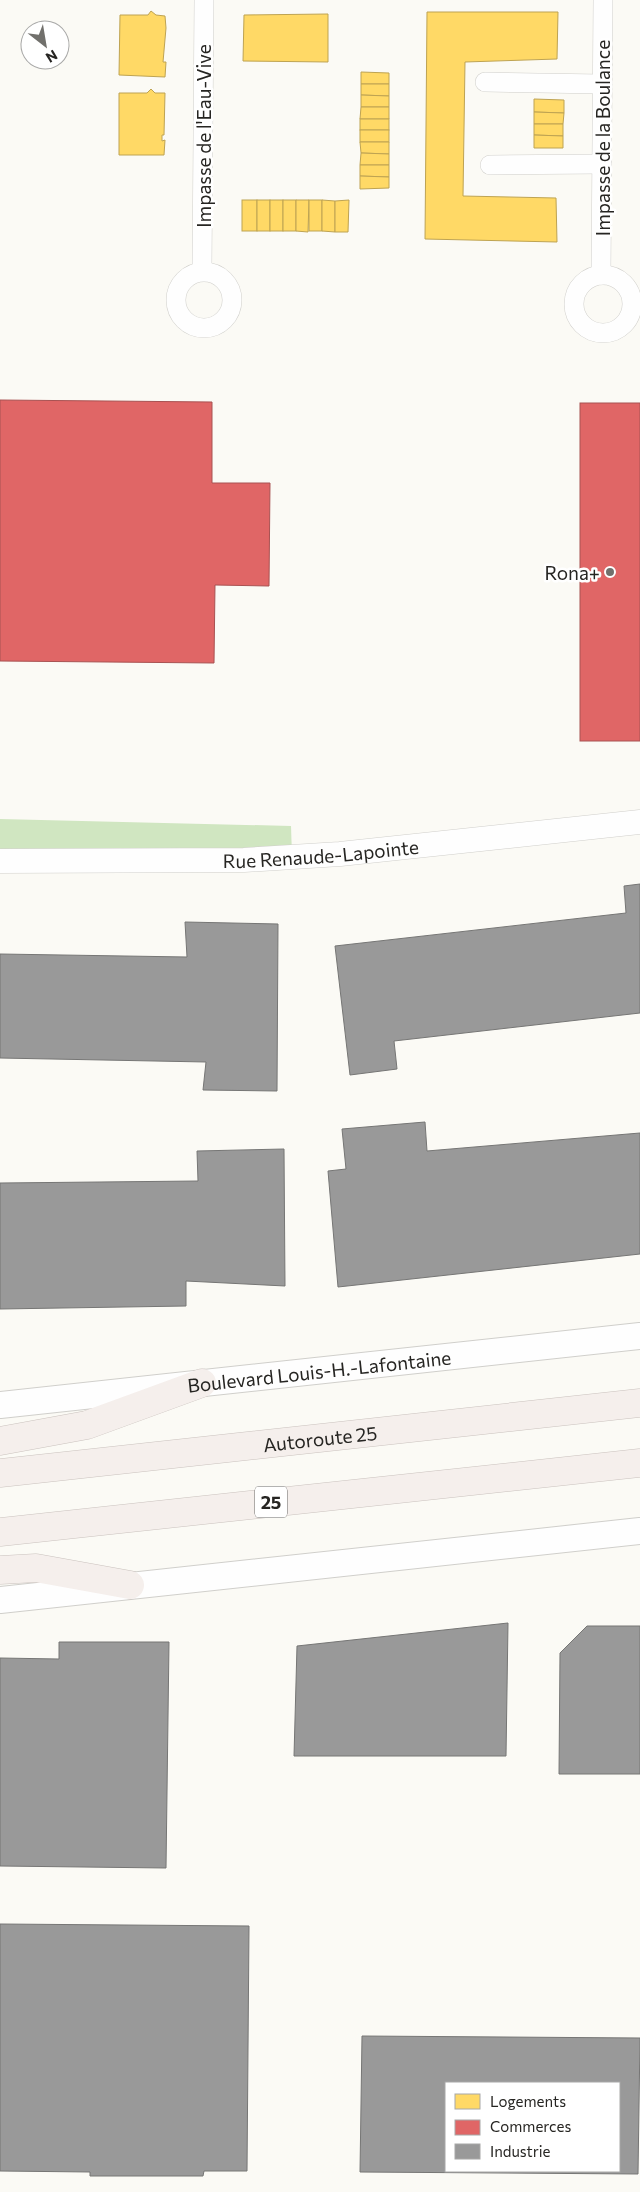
<svg xmlns="http://www.w3.org/2000/svg" width="640" height="2192" font-family="Commissioner,sans-serif">
	<style>
		.green { fill: #d0e6c1 }
		.homes { fill: #ffd966; stroke: #bea352 }
		.shops { fill: #e06666; stroke: #a85252 }
		.industry { fill: #999; stroke: #767675; fill-rule: evenodd }
		.lines { fill: none; stroke-linecap: round; stroke-linejoin: round }
		.minor-casing { stroke: #d0cfcb; stroke-width: 20 }
		.tertiary-casing { stroke: #d0cfcb; stroke-width: 25 }
		.secondary-casing { stroke: #d0cfcb; stroke-width: 28 }
		.motorway-casing { stroke: #cac2be; stroke-width: 29 }
		.minor { stroke: #fefefe; stroke-width: 19 }
		.tertiary { stroke: #fefefe; stroke-width: 24 }
		.secondary { stroke: #fefefe; stroke-width: 26 }
		.motorway { stroke: #f5efec; stroke-width: 28 }
		.poi-dot { fill: #71706c; stroke: #fff; stroke-width: 2 }
		.labels { text-anchor: middle; dominant-baseline: central; stroke-width: 5; stroke-linejoin: round; paint-order: stroke }
		.shield { fill: #fff; stroke: #676664; stroke-width: 1 }
		.shield-label { font-size: 18px; font-weight: bold; fill: #262522 }
		.street-label { font-size: 19px; fill: #262522; stroke: #fff }
		.poi-label { font-size: 19px; fill: #262522; stroke: #fff; text-anchor: end }
	</style>
	<rect width="100%" height="100%" fill="#fbfaf5"/>
	<polygon class="green" points="0,819 291,826 292,856 0,861"/>
	<g class="homes">
		<polygon points="151,11 156,15 165,16 166,28 163,62 166,62 165,77 119,75 120,15 148,15"/>
		<polygon points="427,12 558,12 557,59 465,62 463,196 556,198 557,242 425,239"/>
		<polygon points="328,14 328,62 243,61 244,15"/>
		<polygon points="361,72 389,73 389,84 361,84"/>
		<polygon points="361,84 389,84 389,96 361,95"/>
		<polygon points="151,89 155,93 165,93 164,135 162,135 162,141 165,140 164,155 119,155 119,93 147,93"/>
		<polygon points="361,95 389,96 389,107 361,107"/>
		<polygon points="534,99 564,100 564,113 534,112"/>
		<polygon points="361,107 389,107 389,119 360,119"/>
		<polygon points="534,112 564,113 563,124 534,124"/>
		<rect x="360" y="119" width="29" height="11"/>
		<polygon points="534,124 563,124 563,136 534,135"/>
		<rect x="360" y="130" width="29" height="12"/>
		<polygon points="534,135 563,136 563,148 534,148"/>
		<polygon points="360,142 389,142 389,154 361,153"/>
		<polygon points="361,153 389,154 389,165 360,165"/>
		<polygon points="360,165 389,165 389,177 360,176"/>
		<polygon points="360,176 389,177 389,188 360,189"/>
		<rect x="242" y="200" width="15" height="31"/>
		<rect x="257" y="200" width="13" height="31"/>
		<rect x="270" y="200" width="13" height="31"/>
		<rect x="283" y="200" width="13" height="31"/>
		<polygon points="296,200 309,200 308,232 296,231"/>
		<rect x="309" y="200" width="13" height="31"/>
		<polygon points="322,200 335,201 335,232 322,231"/>
		<polygon points="349,200 348,232 335,232 335,201"/>
	</g>
	<g class="shops">
		<polygon points="0,400 212,402 212,483 270,483 269,586 215,585 214,663 0,661"/>
		<rect x="580" y="403" width="60" height="338"/>
	</g>
	<g class="industry">
		<polygon points="640,884 640,1013 394,1041 397,1069 350,1075 335,946 626,913 624,886"/>
		<polygon points="185,922 278,924 277,1091 203,1090 206,1062 0,1058 0,954 187,957"/>
		<polygon points="425,1122 427,1151 640,1133 640,1254 338,1287 328,1171 346,1169 342,1129"/>
		<polygon points="284,1149 285,1286 186,1281 186,1306 0,1309 0,1183 198,1181 197,1151"/>
		<polygon points="508,1623 506,1756 294,1756 297,1646"/>
		<polygon points="587,1626 640,1626 640,1774 559,1774 560,1653"/>
		<polygon points="59,1642 169,1642 166,1868 0,1866 0,1658 59,1659"/>
		<polygon points="0,1924 249,1926 247,2171 204,2171 203,2176 90,2176 90,2172 0,2171"/>
		<path d="M 362,2036 L 640,2038 L 638,2174 L 360,2172 ZM 446,2083 L 619,2083 L 619,2171 L 446,2171 Z"/>
	</g>
	<g class="lines">
		<g class="minor-casing">
			<g id="minor">
				<polyline points="485,82 601,84"/>
				<polyline points="490,165 602,164"/>
				<polyline points="202,271 204,0"/>
				<circle cx="204" cy="300" r="28"/>
				<polyline points="601,275 603,0"/>
				<circle cx="603" cy="304" r="29"/>
			</g>
		</g>
		<g class="tertiary-casing">
			<g id="tertiary">
				<path id="s1" d="M 0,861 L 244,860 L 340,854 L 640,822"/>
			</g>
		</g>
		<g class="secondary-casing">
			<g id="secondary">
				<path id="s2" d="M 0,1405 L 640,1336"/>
				<polyline points="0,1600 640,1531"/>
			</g>
		</g>
		<g class="motorway-casing">
			<g id="motorway">
				<polyline points="0,1441 87,1425 202,1383"/>
				<path id="s3" d="M 0,1473 L 640,1403"/>
				<polyline points="0,1532 640,1463"/>
				<polyline points="0,1570 36,1568 130,1585"/>
			</g>
		</g>
		<use href="#minor" class="minor"/>
		<use href="#tertiary" class="tertiary"/>
		<use href="#secondary" class="secondary"/>
		<use href="#motorway" class="motorway"/>
	</g>
	<circle class="poi-dot" cx="610" cy="572" r="5"/>
	<g class="labels">
		<rect class="shield" x="255" y="1486.5" width="32" height="31" rx="4"/>
		<g class="shield-label">
			<text x="271" y="1502">25</text>
		</g>
		<g class="street-label">
			<text transform="translate(203 136) rotate(-90)">Impasse de l'Eau-Vive</text>
			<text transform="translate(602 138) rotate(-90)">Impasse de la Boulance</text>
			<text stroke="none"><textPath href="#s1" startOffset="321">Rue Renaude-Lapointe</textPath></text>
			<text stroke="none"><textPath href="#s2" startOffset="321">Boulevard Louis-H.-Lafontaine</textPath></text>
			<text stroke="none"><textPath href="#s3" startOffset="322">Autoroute 25</textPath></text>
		</g>
		<g class="poi-label">
			<text x="600" y="572">Rona+</text>
		</g>
	</g>
	<rect x="445" y="2082" width="175" height="90" fill="#ffffff" stroke="#a8a8a7"/>
	<rect x="455" y="2094" width="25" height="15" fill="#ffd966" stroke="#a8a8a7"/>
	<text x="490" y="2107" font-size="15" fill="#262522">Logements</text>
	<rect x="455" y="2120" width="25" height="15" fill="#e06666" stroke="#a8a8a7"/>
	<text x="490" y="2132" font-size="15" fill="#262522">Commerces</text>
	<rect x="455" y="2144" width="25" height="15" fill="#999999" stroke="#a8a8a7"/>
	<text x="490" y="2157" font-size="15" fill="#262522">Industrie</text>
	<g transform="translate(45 45) rotate(149)"><circle r="24" fill="#ffffff" stroke="#a8a8a7"/>
	<path d="M0-4L9 19L0 12L-9 19Z" fill="#71706c"/>
	<text y="-8" font-size="14" font-weight="bold" text-anchor="middle" fill="#262522">N</text>
	</g>
</svg>
